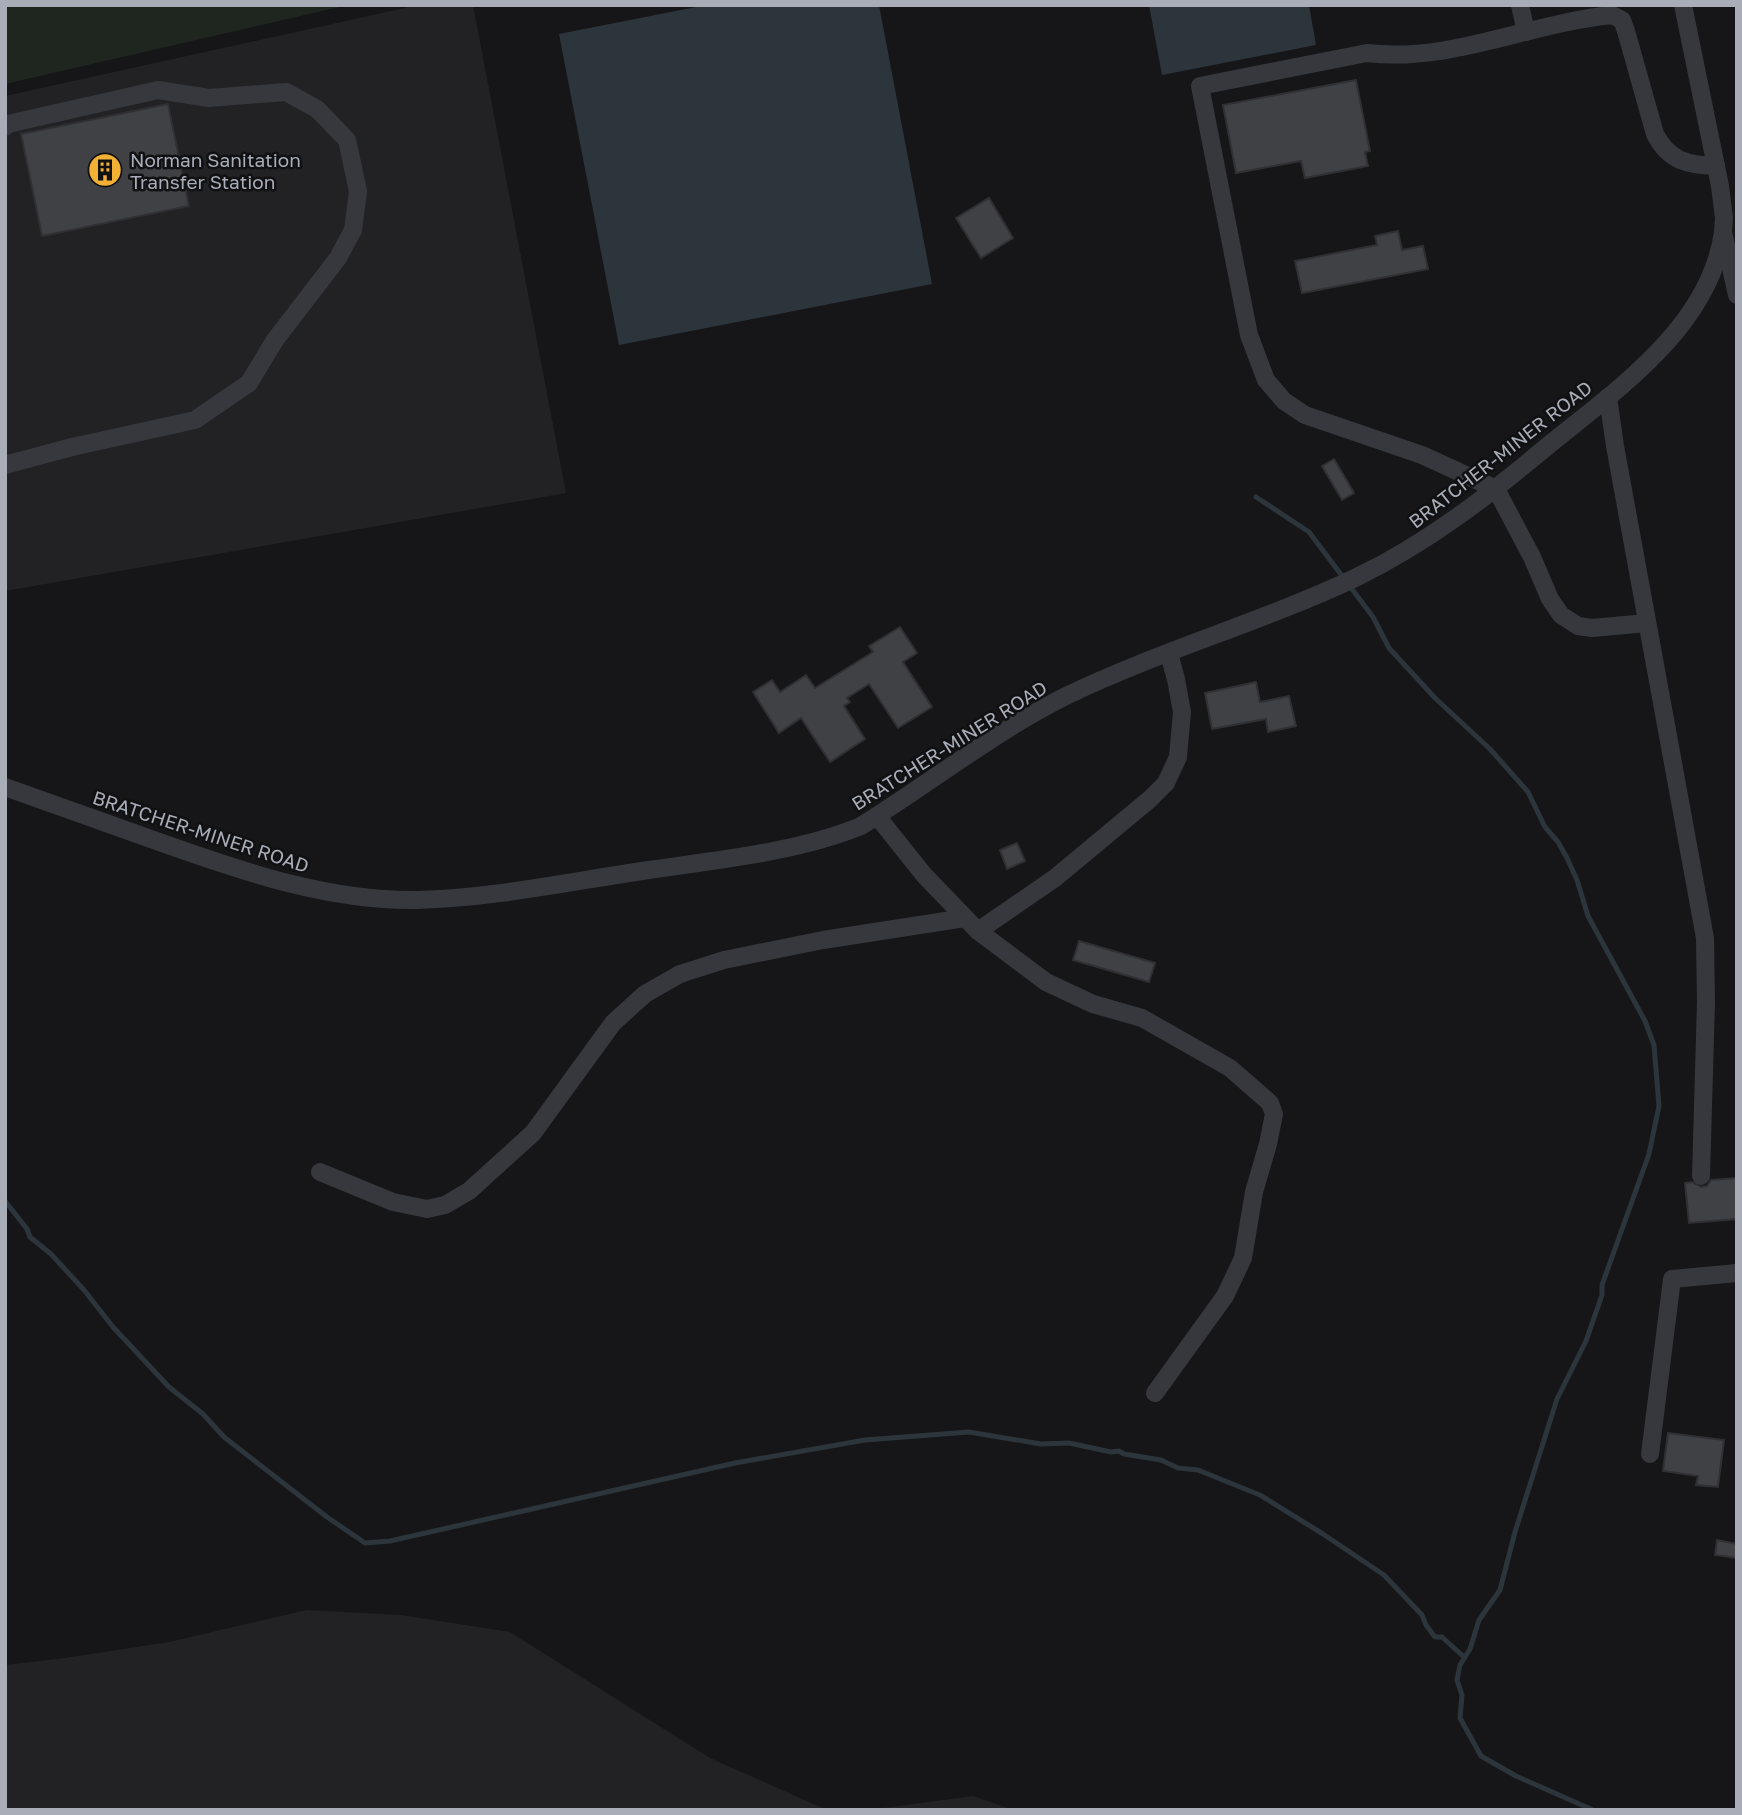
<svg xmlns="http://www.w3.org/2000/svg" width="1742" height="1815" font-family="'Golos Text',sans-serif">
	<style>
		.built { fill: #222225 }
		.green { fill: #1e261f }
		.water { fill: #2c353c }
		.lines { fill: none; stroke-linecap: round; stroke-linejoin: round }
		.stream { stroke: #2c353c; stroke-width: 5 }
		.building { fill: #404145; stroke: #303034; stroke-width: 2 }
		.minor { stroke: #37383d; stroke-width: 18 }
		.labels { text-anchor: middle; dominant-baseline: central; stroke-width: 5; stroke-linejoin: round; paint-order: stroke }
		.poi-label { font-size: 19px; fill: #a8adb8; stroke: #111113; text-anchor: start }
		.street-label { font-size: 19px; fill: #a8adb8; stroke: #111113 }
	</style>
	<rect width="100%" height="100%" fill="#161618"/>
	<g class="built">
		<polygon points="418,5 473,5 566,493 5,591 5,96"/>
		<polygon points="307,1610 401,1615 510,1632 710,1758 827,1810 5,1810 5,1665 65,1658 169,1642"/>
		<polygon points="973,1796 1014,1810 868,1810"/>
	</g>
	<polygon class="green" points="5,5 348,5 5,84"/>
	<g class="water">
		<polygon points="706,5 879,5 932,284 619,345 559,34"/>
		<polygon points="1149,5 1309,5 1316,45 1162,75"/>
	</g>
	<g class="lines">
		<g class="stream">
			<polyline points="1256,497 1309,532 1373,617 1389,648 1435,698 1490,749 1528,792 1545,827 1558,842 1567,858 1577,880 1588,916 1645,1021 1654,1045 1659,1106 1649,1154 1602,1285 1602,1295 1586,1341 1557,1399 1515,1532 1500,1590 1479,1620 1470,1649 1460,1665 1457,1680 1462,1695 1460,1718 1481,1756 1516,1776 1593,1810"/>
			<polyline points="5,1201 27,1229 30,1237 51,1254 84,1290 113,1327 169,1387 203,1414 224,1437 327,1517 365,1543 390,1541 735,1463 865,1440 969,1432 1041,1444 1069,1443 1111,1452 1119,1451 1124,1454 1161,1460 1178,1468 1198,1470 1260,1495 1323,1534 1384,1575 1422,1615 1426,1625 1435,1637 1442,1637 1464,1657"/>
		</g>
	</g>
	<g class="building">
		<polygon points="1356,80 1370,151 1365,152 1368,166 1305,178 1301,161 1236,173 1223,105"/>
		<polygon points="168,104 189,206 42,236 21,134"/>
		<polygon points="989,198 1013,238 981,258 956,218"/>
		<polygon points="1398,231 1402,250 1423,246 1428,269 1302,293 1295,261 1377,245 1375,236"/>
		<polygon points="1334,459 1354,493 1342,500 1322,466"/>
		<polygon points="900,627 917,653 903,662 932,707 898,728 869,684 847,698 850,702 844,706 865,739 830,762 801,718 779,733 753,692 772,680 780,692 806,675 815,688 873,652 869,646"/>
		<polygon points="1256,682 1260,702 1289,696 1296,726 1268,732 1266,719 1212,729 1205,693"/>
		<polygon points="1017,843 1025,861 1007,869 1000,850"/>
		<polygon points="1079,941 1155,963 1149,982 1073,960"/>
		<polygon points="1737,1178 1737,1219 1689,1223 1685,1183 1692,1182 1701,1187 1707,1186 1711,1180"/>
		<polygon points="1668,1433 1724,1440 1718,1487 1696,1485 1698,1476 1663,1471"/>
		<polygon points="1717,1540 1737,1544 1737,1558 1715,1555"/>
	</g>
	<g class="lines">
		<g class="minor">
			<polyline points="1520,5 1526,32"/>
			<polyline points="1683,5 1720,186 1724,218 1723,232 1737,295"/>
			<polyline points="5,127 8,124 158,90 209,98 286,92 317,109 347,140 358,191 353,230 338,258 275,340 249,383 195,420 72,447 5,465"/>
			<polyline points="1608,397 1615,446 1705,938 1706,1002 1701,1176"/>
			<path d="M 1647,623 L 1592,628 L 1578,626 L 1561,615 L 1550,599 L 1532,557 L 1496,489 L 1422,455 L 1305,415 L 1284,401 L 1266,380 L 1249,335 L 1200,86 L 1367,53 C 1451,63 1530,23 1612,15 L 1622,20 L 1626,31 L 1655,134 C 1669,161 1687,165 1716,166"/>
			<path d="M 5,787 C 59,806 112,825 165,844 C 247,873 329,901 417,900 C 495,898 573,881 649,870 C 717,860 798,852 861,826 C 930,783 994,732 1066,696 C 1159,651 1262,622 1355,578 C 1428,543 1489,495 1550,444 C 1618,389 1710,326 1723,232"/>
			<polyline points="877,816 924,875 978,931 1046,982 1093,1004 1142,1018 1230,1068 1270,1103 1274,1114 1268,1144 1254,1192 1243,1258 1225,1296 1155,1393"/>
			<polyline points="978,931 1055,878 1150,799 1166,783 1178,757 1182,712 1176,679 1169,654"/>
			<polyline points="320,1172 393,1202 427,1209 445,1205 469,1191 533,1133 613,1023 645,994 680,974 724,960 823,940 965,918"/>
			<polyline points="1650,1454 1672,1279 1737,1273"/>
		</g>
	</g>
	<defs>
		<g id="building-disc" transform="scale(1.75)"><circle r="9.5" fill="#f2b134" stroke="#111113"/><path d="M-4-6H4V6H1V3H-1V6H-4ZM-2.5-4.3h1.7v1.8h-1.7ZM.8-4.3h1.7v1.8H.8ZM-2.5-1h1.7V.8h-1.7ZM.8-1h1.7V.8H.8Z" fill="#111"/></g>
	</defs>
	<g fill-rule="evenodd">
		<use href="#building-disc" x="105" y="170"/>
	</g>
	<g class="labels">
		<g class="poi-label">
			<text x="130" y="159">Norman Sanitation<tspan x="130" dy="22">Transfer Station</tspan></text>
		</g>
		<g class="street-label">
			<text transform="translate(1500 454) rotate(-38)">BRATCHER-MINER ROAD</text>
			<text transform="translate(949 745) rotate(-32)">BRATCHER-MINER ROAD</text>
			<text transform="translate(201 831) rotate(18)">BRATCHER-MINER ROAD</text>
		</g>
	</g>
	<rect width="1742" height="1815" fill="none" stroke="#a8adb8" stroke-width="14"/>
</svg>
